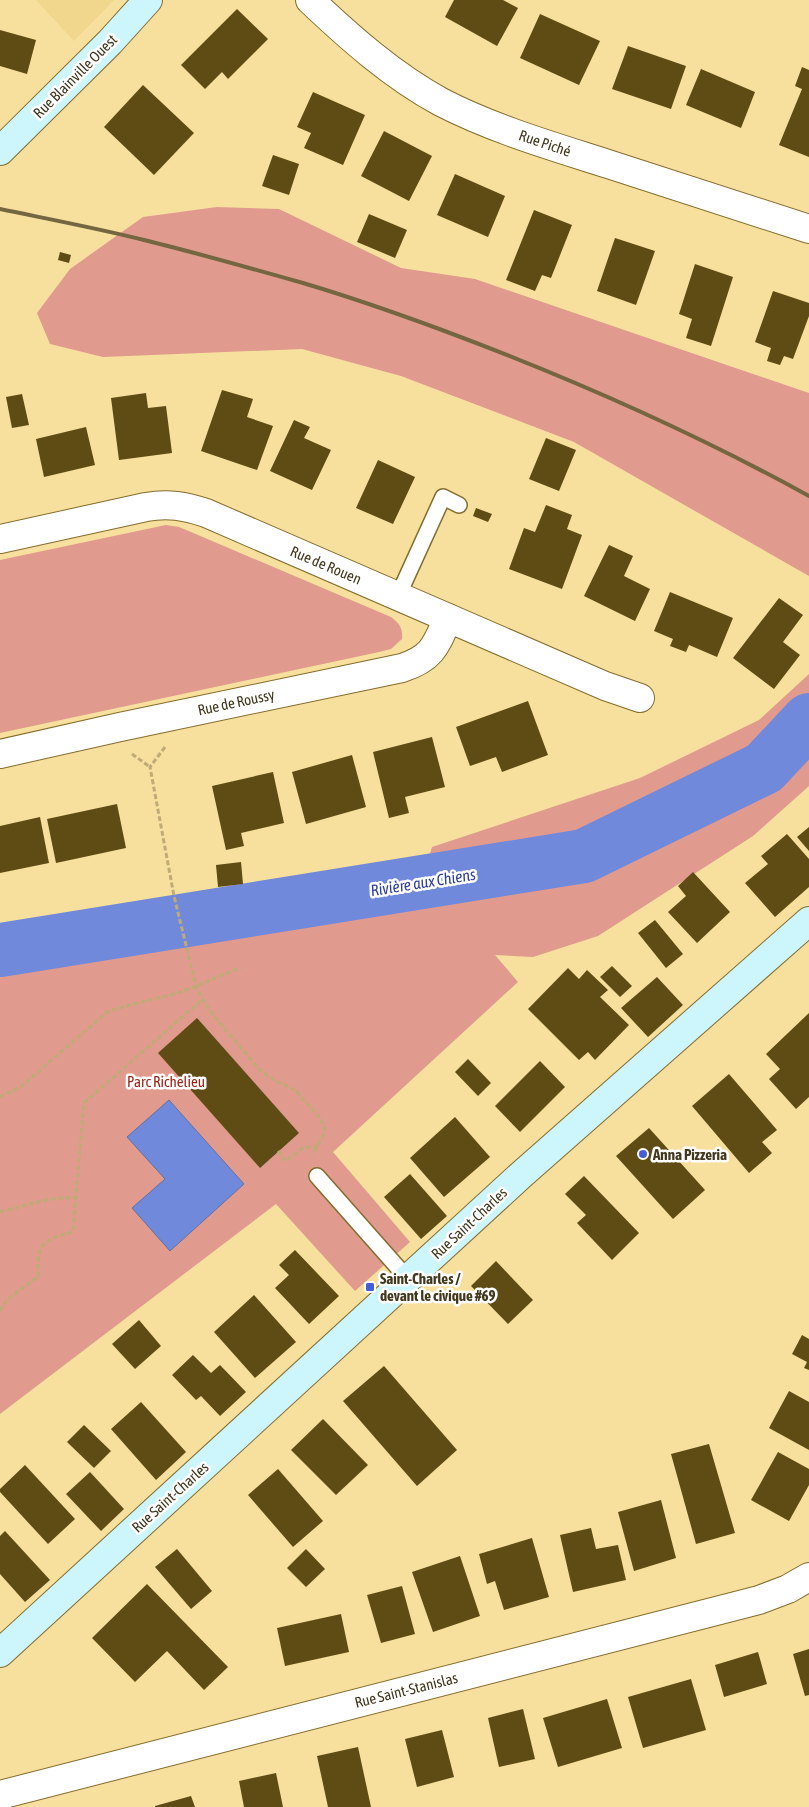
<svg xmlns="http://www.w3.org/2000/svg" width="809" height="1807" font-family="'Asap Condensed',sans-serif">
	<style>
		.built { fill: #f1d68d }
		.green { fill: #e19a8e }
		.water { fill: #7089db; stroke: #6271a2 }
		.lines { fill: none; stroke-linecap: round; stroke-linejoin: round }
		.river { stroke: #7089db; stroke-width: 54 }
		.building { fill: #5e4c14 }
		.lane-casing { stroke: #836d2e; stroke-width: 18 }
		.street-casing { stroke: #836d2e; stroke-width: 30 }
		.secondary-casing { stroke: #836d2e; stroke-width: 30 }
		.path { stroke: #bfab76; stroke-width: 3; stroke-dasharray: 5 2.5; stroke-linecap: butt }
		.lane { stroke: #fff; stroke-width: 15 }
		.street { stroke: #fff; stroke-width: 28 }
		.secondary { stroke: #ccf5fc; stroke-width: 28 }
		.rail { stroke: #736641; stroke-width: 4 }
		.poi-dot { fill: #465ed2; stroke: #fff; stroke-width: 2 }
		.labels { text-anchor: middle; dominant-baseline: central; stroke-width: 5; stroke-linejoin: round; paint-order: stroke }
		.street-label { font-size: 15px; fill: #42381e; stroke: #fff }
		.park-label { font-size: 15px; fill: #9a2317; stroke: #fff }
		.poi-label { font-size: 15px; font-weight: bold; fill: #42381e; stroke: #fff; text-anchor: start }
		.water-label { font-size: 16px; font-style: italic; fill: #2d3e9e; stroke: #fff }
	</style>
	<rect width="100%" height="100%" fill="#f7df9e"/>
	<polygon class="built" points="36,0 114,0 74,41"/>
	<g class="green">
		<polygon points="217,207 279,209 401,268 475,279 809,393 809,576 574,442 401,376 302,349 103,357 50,344 37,313 70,269 143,217"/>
		<path d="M 166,525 L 179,527 L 191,532 L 391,617 C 399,623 403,628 402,639 L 391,649 L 379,652 L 0,733 L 0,560 Z"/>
		<polygon points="809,674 809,786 753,836 598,936 533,957 495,955 518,982 333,1152 410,1242 355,1291 276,1204 0,1414 0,939 424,873 432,847 640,778 759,720"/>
	</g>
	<polygon class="water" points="169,1100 244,1184 170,1251 132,1208 165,1179 127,1137"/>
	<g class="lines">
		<polyline class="river" points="0,950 584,856 764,768 809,720"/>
	</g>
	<g class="building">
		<polygon points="454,0 503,0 518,8 497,46 445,17"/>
		<polygon points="237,9 268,39 228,79 222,72 205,89 181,65"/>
		<polygon points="540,14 600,41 579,85 520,58"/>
		<polygon points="0,30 36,40 27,74 0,66"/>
		<polygon points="628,46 686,66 671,109 612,89"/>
		<polygon points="802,67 809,70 809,157 779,145 802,89 795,86"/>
		<polygon points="701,69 755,92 741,128 686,105"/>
		<polygon points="143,85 194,133 154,175 104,127"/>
		<polygon points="313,92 365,115 343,165 304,148 311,133 297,127"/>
		<polygon points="384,131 432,156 409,201 361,176"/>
		<polygon points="273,155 299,164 289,195 262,186"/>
		<polygon points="455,174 505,196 488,237 437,215"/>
		<polygon points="534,210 572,225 551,278 542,275 535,291 506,280"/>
		<polygon points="369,214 407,230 395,258 357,242"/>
		<polygon points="615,238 655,251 636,305 597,291"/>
		<polygon points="60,252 71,255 69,263 58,260"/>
		<polygon points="695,264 733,277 711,346 686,338 692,319 679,314"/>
		<polygon points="773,291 809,303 809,316 793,359 784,356 780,365 767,361 771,348 755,342"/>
		<polygon points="222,390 253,399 247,417 273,426 257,470 201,451"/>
		<polygon points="146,393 148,408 166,406 172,453 119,460 111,398"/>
		<polygon points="22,394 29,425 12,428 6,397"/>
		<polygon points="294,420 310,427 304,438 331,450 312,490 270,471"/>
		<polygon points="86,427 95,465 44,477 36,439"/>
		<polygon points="546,438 576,450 559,491 529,479"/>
		<polygon points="378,460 415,477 393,524 356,508"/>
		<polygon points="546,505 572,515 567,529 582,535 562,589 509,569 524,528 535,532"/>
		<polygon points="476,508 492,514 488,522 473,516"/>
		<polygon points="609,545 633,556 624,576 650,589 635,621 584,596"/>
		<polygon points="670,592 733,618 717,657 689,645 686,652 670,646 673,639 654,631"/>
		<polygon points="779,598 803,615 783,642 800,655 774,689 733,658"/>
		<polygon points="528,701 548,755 502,772 496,757 470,766 456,727"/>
		<polygon points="432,737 445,787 405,797 409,813 389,818 373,752"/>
		<polygon points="352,755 366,807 306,824 292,772"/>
		<polygon points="273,772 284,823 241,833 244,846 226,850 212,786"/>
		<polygon points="117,804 126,848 56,863 47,819"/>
		<polygon points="40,817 49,863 0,873 0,826"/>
		<polygon points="809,827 809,851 797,837"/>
		<polygon points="787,834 809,859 809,887 775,917 745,883 768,864 761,856"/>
		<polygon points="241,862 243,884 218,887 216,865"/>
		<polygon points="693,872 730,912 697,943 668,912 686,896 678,886"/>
		<polygon points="655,920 683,954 666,968 638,933"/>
		<polygon points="612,966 632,986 620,997 600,977"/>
		<polygon points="568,968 579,979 587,970 608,990 600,997 629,1025 595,1060 588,1052 579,1060 528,1009"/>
		<polygon points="657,977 683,1005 648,1037 621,1008"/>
		<polygon points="809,1013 809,1097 796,1109 769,1079 780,1069 766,1054"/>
		<polygon points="197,1018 299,1133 260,1168 158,1053"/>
		<polygon points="468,1059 491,1083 478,1096 455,1072"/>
		<polygon points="540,1061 565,1087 520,1132 495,1106"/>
		<polygon points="729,1074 777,1130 762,1142 772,1153 749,1173 692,1106"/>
		<polygon points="455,1117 490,1157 444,1197 410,1158"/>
		<polygon points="649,1128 705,1190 673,1219 616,1156"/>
		<polygon points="410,1174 447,1216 421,1239 384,1197"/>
		<polygon points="584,1176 639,1233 612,1260 577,1223 586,1215 565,1194"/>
		<polygon points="295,1250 339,1296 309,1324 275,1288 289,1275 279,1265"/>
		<polygon points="496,1261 533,1300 508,1324 471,1286"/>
		<polygon points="254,1295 296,1342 255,1378 214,1332"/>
		<polygon points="139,1320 161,1346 135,1369 112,1344"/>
		<polygon points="802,1335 809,1339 809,1370 804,1368 807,1362 792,1354"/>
		<polygon points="193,1355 211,1373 220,1365 246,1392 220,1416 201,1396 196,1400 172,1375"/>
		<polygon points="384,1366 457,1450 417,1486 343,1401"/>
		<polygon points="789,1391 809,1402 809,1450 769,1428"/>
		<polygon points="141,1402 186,1452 156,1480 111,1429"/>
		<polygon points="323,1419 368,1465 336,1495 291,1450"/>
		<polygon points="84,1425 111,1451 94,1468 67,1442"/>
		<polygon points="709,1444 735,1533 696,1544 671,1454"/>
		<polygon points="778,1452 809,1469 809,1485 789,1521 751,1500"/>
		<polygon points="25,1465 75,1519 48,1544 0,1492 0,1489"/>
		<polygon points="278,1469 323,1521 293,1547 248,1495"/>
		<polygon points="90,1472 124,1509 101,1531 66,1494"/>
		<polygon points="661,1500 676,1558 634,1571 618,1512"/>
		<polygon points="591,1528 596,1549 618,1545 626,1580 573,1592 560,1535"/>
		<polygon points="5,1531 50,1580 25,1602 0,1574 0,1536"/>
		<polygon points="532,1538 549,1597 504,1610 495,1581 487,1584 479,1554"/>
		<polygon points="177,1549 212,1591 191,1609 155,1567"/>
		<polygon points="306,1549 325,1569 306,1587 287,1568"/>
		<polygon points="460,1556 480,1616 433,1632 412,1572"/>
		<polygon points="147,1584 228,1667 204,1690 167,1651 135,1682 92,1638"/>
		<polygon points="402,1586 415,1634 381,1643 367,1595"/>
		<polygon points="341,1614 349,1652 285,1666 277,1628"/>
		<polygon points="809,1649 809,1695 805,1696 793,1654"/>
		<polygon points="758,1652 767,1684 724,1697 715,1665"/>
		<polygon points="691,1679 706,1730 643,1748 628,1697"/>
		<polygon points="607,1699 622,1748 558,1767 543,1718"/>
		<polygon points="523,1709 535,1759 499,1767 488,1718"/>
		<polygon points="442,1730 454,1777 417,1787 405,1739"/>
		<polygon points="358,1747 371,1807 328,1807 317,1756"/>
		<polygon points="276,1773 283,1807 244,1807 239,1781"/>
		<polygon points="191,1796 195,1807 155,1807 155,1806"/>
	</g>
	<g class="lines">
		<g class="lane-casing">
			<g id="lane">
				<polyline points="398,596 443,497 459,505"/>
				<polyline points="317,1176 408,1279"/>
			</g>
		</g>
		<g class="street-casing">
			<g id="street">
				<path d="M 310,0 C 350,38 393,76 441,102 C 493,129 552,146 608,164 C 675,186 742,208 809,229"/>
				<path d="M 0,539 L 146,507 C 168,503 185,506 206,513 L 605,686 L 640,698"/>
				<path d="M 0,754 L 120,727 L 402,668 C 433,658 436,645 448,618"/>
				<polyline points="0,1795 759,1600 788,1589 809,1577"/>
			</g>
		</g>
		<g class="secondary-casing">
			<g id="secondary">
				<polyline points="0,151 110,42 148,0"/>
				<polyline points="0,1653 521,1175 809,921"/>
			</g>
		</g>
		<g class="path">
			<polyline points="165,747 150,767 174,896 196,986 204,1002 214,1016 261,1071 274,1080 295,1090 321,1119 325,1128 323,1137 317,1146 314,1155"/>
			<polyline points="132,754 150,767"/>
			<path d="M 0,1097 L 22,1086 L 106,1013 C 130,1003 155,1000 180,992 C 201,985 220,975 241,968"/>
			<polyline points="278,1151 286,1161 303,1148 317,1146"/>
			<path d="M 0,1212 C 26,1206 50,1196 76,1198"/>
			<path d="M 0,1311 L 7,1300 L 39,1276 C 35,1243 45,1239 73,1232 L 84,1103 L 203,999"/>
		</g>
		<use href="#lane" class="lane"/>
		<use href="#street" class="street"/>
		<use href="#secondary" class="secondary"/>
		<path class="rail" d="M 0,209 C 48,219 96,228 144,240 C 197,253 250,268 303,283 C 350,297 396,313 442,330 C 568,377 691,431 809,496"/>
	</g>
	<g class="poi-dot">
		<circle cx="643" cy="1154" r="5"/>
		<rect x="365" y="1282" width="10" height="10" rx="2.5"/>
	</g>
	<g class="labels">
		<g class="street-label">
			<text transform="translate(75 76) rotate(-45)">Rue Blainville Ouest</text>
			<text transform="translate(545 143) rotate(19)">Rue Piché</text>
			<text transform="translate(326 565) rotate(23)">Rue de Rouen</text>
			<text transform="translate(236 702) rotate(-12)">Rue de Roussy</text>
			<text transform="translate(469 1223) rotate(-43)">Rue Saint-Charles</text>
			<text transform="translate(170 1497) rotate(-42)">Rue Saint-Charles</text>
			<text transform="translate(406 1690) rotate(-14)">Rue Saint-Stanislas</text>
		</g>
		<g class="park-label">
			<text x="166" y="1081">Parc Richelieu</text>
		</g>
		<g class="poi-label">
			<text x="653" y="1154">Anna Pizzeria</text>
			<text x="380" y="1278">Saint-Charles /<tspan x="380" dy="17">devant le civique #69</tspan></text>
		</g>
		<g class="water-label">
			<text transform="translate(423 882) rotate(-9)">Rivière aux Chiens</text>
		</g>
	</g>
</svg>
